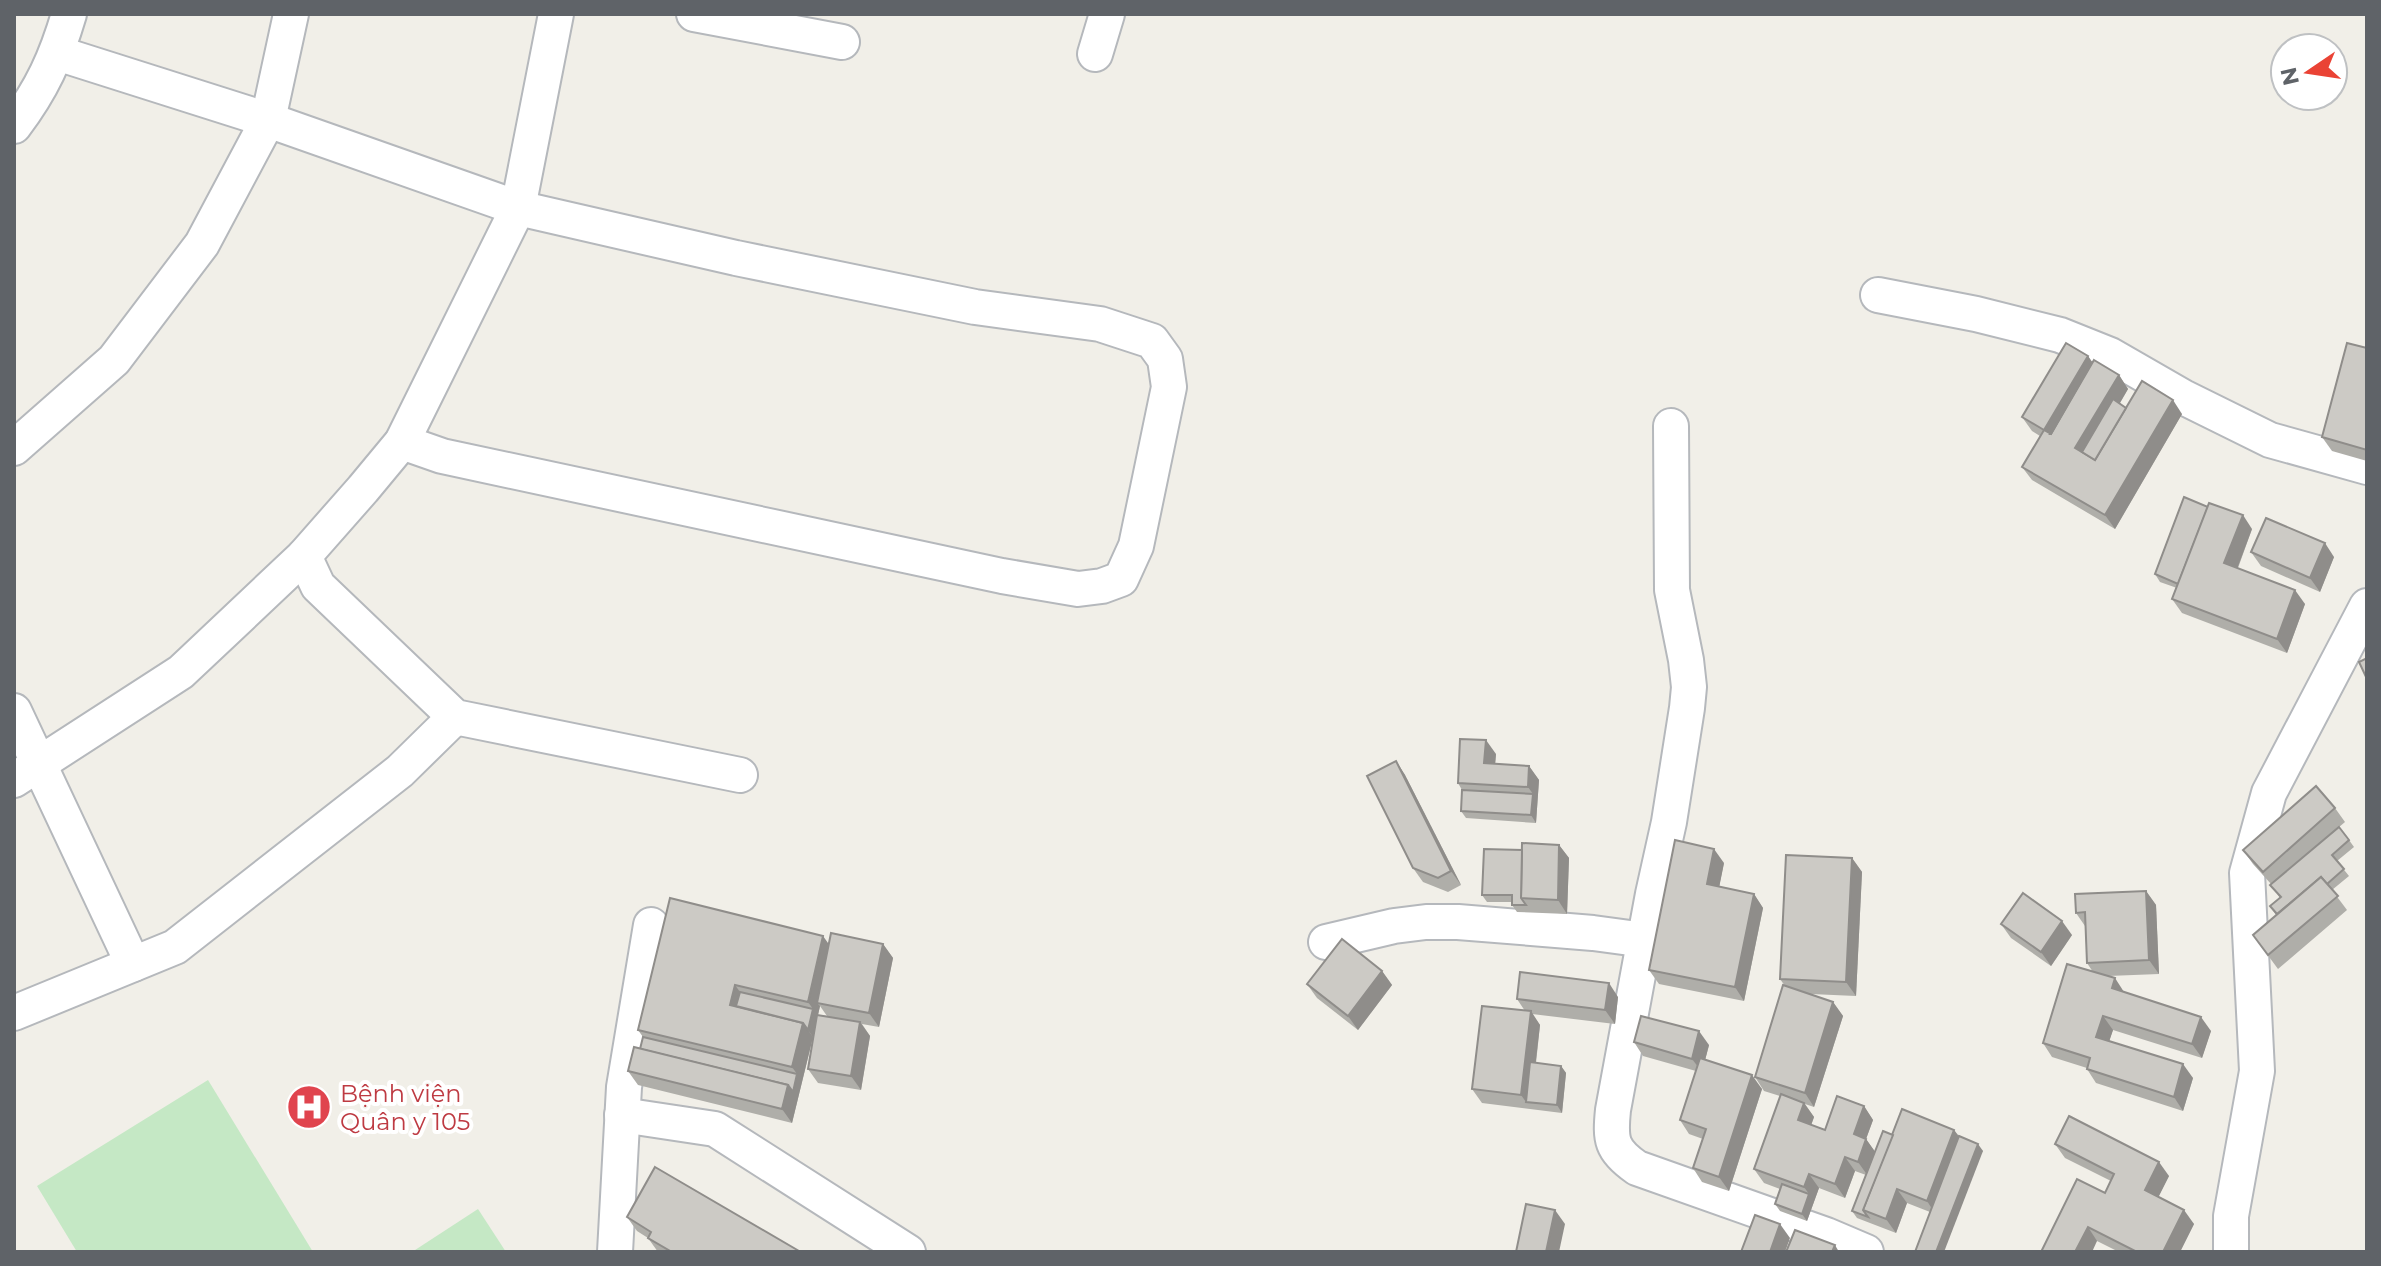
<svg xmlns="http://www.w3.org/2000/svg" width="2381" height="1266" font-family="Montserrat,sans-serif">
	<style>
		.green { fill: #c5e8c5 }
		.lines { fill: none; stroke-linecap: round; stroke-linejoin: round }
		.minor-casing { stroke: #b5b8bc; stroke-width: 38 }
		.minor { stroke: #fff; stroke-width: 34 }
		.wall { fill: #afaea9; fill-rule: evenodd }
		.shaded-wall { fill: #8f8d8a }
		.building { fill: #cccac5; stroke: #8f8d8a; stroke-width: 2 }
		.labels { text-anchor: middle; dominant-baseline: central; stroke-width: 8; stroke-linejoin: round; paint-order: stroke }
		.health-label { font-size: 24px; fill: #be3a42; stroke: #fff; text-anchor: start }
	</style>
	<rect width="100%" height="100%" fill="#f1efe8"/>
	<g class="green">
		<polygon points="208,1080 313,1252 77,1252 37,1186"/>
		<polygon points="478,1209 506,1252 412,1252"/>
	</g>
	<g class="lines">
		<g class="minor-casing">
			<g id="minor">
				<polyline points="556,14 518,208 402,442 363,489 304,556 318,586 455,717 740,775"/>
				<polyline points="694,14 842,42"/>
				<polyline points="57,53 268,120 518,208 736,258 975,307 1100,324 1152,341 1165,359 1169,387 1136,546 1121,579 1102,586 1078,589 1002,576 442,456 402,442"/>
				<polyline points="1095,54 1107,14"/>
				<path d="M 14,126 C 42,89 56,58 69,14"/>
				<polyline points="1878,295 1976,314 2060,335 2110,355 2183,397 2270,440 2367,467"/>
				<path d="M 1671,426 L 1672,590 L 1686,660 L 1689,687 L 1687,708 L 1669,822 L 1653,894 L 1613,1110 C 1610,1140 1611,1150 1637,1168 L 1826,1235 L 1866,1252"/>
				<polyline points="14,448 114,360 202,244 268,120 291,14"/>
				<polyline points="14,711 133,964"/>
				<polyline points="14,780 181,672 304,556"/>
				<polyline points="1326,942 1394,926 1426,922 1458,922 1593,933 1645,940"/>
				<polyline points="14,1013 175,947 400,771 455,717"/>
				<polyline points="622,1115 715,1129 908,1252"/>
				<polyline points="615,1252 624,1087 651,925"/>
				<polyline points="2231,1252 2231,1216 2257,1071 2247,873 2269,793 2367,606"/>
			</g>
		</g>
		<use href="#minor" class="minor"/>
	</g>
	<g class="wall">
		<polygon points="2367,348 2367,461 2332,451 2322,437"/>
		<polygon points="2088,356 2093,363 2119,375 2128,389 2120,403 2126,408 2182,414 2115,529 2032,480 2022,467 2040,436 2032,431 2022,417"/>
		<polygon points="2252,529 2238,568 2305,604 2287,653 2182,613 2172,599 2177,588 2160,582 2155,574"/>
		<polygon points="2251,552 2334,557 2320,592 2261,566"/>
		<polygon points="1496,754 1495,764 1529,766 1539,780 1536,823 1466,818 1461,811 1462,790 1458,783"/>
		<polygon points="1396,761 1405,775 1461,885 1448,892 1423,882 1413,868"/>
		<polygon points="2335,808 2345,822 2332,833 2349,840 2354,847 2337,861 2349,876 2332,890 2347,910 2278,969 2253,935 2276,915 2270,906 2280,898 2271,884 2253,864 2243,850"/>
		<polygon points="1559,845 1569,858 1567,914 1517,912 1512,905 1512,902 1487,902 1482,895 1522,850"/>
		<polygon points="1852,858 1862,872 1856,996 1811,994 1833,1002 1843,1016 1814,1107 1805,1104 1814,1117 1811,1125 1825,1130 1864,1106 1873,1120 1866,1139 1875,1152 1893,1135 1954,1130 1959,1136 1983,1151 1930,1212 1907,1203 1896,1233 1857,1218 1852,1211 1866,1175 1855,1171 1845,1198 1819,1188 1807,1221 1780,1211 1775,1204 1780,1189 1764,1183 1754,1169 1780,1096 1764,1091 1755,1077 1785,986 1780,979"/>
		<polygon points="1724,863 1719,887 1754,894 1763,908 1744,1001 1659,984 1649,970"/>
		<polygon points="2146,891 2156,905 2159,974 2108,976 2124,992 2211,1031 2202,1058 2113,1030 2109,1041 2193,1078 2183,1111 2096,1083 2087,1069 2087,1068 2052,1057 2043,1043 2093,972 2087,963 2085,926 2076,913"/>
		<path d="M 670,898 L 829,944 L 883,944 L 893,958 L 879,1027 L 862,1024 L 870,1036 L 861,1090 L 818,1083 L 808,1069 L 815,1029 L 792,1123 L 638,1085 L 628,1071 L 640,1049 L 643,1037 L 638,1030 ZM 820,1006 L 827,1016 L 818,1015 Z"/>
		<polygon points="2001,924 2072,935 2051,966 2011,938"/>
		<polygon points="1382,971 1392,985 1358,1030 1317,998 1307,984"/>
		<polygon points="1618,997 1615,1024 1532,1014 1540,1025 1536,1063 1561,1066 1566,1073 1562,1113 1482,1103 1472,1089 1525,1011 1517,999"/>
		<polygon points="1634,1042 1709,1045 1705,1060 1762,1089 1729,1191 1702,1182 1693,1168 1703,1139 1689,1134 1680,1120 1696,1071 1643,1056"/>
		<polygon points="2055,1144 2169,1176 2158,1197 2194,1224 2180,1252 2119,1252 2097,1241 2041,1252 2105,1193 2111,1181 2065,1158"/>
		<polygon points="627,1217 799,1251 800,1252 658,1252 648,1238 637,1231"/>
	</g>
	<g class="shaded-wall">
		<polygon points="2088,356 2097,370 2056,441 2044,430"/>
		<polygon points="2119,375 2128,389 2087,459 2075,448"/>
		<polygon points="2173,400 2182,414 2115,529 2105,515"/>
		<polygon points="2243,515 2252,529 2234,577 2224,563"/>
		<polygon points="2325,543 2334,557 2320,592 2310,578"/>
		<polygon points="2295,590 2305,604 2287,653 2277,639"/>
		<polygon points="1486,740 1496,754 1494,777 1484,763"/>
		<polygon points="1396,761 1405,775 1461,885 1451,871"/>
		<polygon points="1529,766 1539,780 1536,823 1531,815 1533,794 1528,787"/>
		<polygon points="1559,845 1569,858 1567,914 1558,900"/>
		<polygon points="1714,849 1724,863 1717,898 1707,884"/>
		<polygon points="1852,858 1862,872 1856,996 1846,982"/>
		<polygon points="2146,891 2156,905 2159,974 2149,960"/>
		<polygon points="1754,894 1763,908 1744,1001 1735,987"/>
		<polygon points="2062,921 2072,935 2051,966 2041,952"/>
		<polygon points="823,936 833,950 817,1003 820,1006 813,1037 808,1030 813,1009 808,1002"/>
		<polygon points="883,944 893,958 879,1027 869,1013"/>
		<polygon points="1382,971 1392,985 1358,1030 1348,1016"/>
		<polygon points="2115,978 2124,992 2112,988"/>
		<polygon points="1609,983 1618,997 1615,1024 1605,1010"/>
		<polygon points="735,985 745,999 741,1013 730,1005"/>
		<polygon points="1833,1002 1843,1016 1814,1107 1805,1093"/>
		<polygon points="1531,1011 1540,1025 1531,1103 1526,1102 1521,1095"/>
		<polygon points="2103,1016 2113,1030 2106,1051 2096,1037"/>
		<polygon points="2201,1017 2211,1031 2202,1058 2192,1044"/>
		<polygon points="860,1022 870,1036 861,1090 851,1076"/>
		<polygon points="803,1023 813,1037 792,1123 782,1109 788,1085 797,1074 792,1067"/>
		<polygon points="1699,1031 1709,1045 1702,1072 1692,1059"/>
		<polygon points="2183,1064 2193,1078 2183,1111 2174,1097"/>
		<polygon points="1561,1066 1566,1073 1562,1113 1557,1105"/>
		<polygon points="1752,1075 1762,1089 1729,1191 1719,1177"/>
		<polygon points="1804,1103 1814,1117 1808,1134 1798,1120"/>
		<polygon points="1864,1106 1873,1120 1866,1139 1876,1153 1868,1176 1858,1162 1854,1134"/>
		<polygon points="1954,1130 1964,1144 1936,1215 1927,1201"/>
		<polygon points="1978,1144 1983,1151 1944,1252 1936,1252"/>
		<polygon points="1845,1157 1855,1171 1845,1198 1835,1184"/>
		<polygon points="2159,1162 2169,1176 2155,1204 2145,1190"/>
		<polygon points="1809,1174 1819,1188 1807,1221 1802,1214 1809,1194 1804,1187"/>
		<polygon points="1897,1189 1907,1203 1896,1233 1886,1219"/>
		<polygon points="1555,1210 1565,1224 1559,1252 1546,1252"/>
		<polygon points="2184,1210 2194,1224 2180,1252 2163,1252"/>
		<polygon points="1780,1224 1790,1238 1785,1252 1770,1252"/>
		<polygon points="2088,1227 2097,1241 2092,1252 2075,1252"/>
		<polygon points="1835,1245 1839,1252 1832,1252"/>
	</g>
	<g class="building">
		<polygon points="2066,343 2088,356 2044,430 2022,417"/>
		<polygon points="2347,343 2367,348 2367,450 2322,437"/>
		<polygon points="2094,360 2119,375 2075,448 2095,460 2142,381 2173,400 2105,515 2022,467 2044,430 2051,434"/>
		<polygon points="2092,362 2051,434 2050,434"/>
		<polygon points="2113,399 2126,408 2095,460 2082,452"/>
		<polygon points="2184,497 2208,507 2178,584 2155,574"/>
		<polygon points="2209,503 2243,515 2224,563 2295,590 2277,639 2172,599"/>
		<polygon points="2266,518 2325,543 2310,578 2251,552"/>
		<polygon points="2367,658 2367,679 2359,662"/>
		<polygon points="1460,739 1486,740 1484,763 1529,766 1528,787 1458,783"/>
		<polygon points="1396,761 1451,871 1438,878 1413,868 1367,776"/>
		<polygon points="2316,786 2335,808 2263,872 2243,850"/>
		<polygon points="1462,790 1533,794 1531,815 1461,811"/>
		<polygon points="2339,827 2349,840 2332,855 2344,869 2327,884 2321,877 2277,914 2270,906 2281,897 2270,885"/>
		<polygon points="1675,840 1714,849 1707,884 1754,894 1735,987 1649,970"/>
		<polygon points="1522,843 1559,845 1558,900 1521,898"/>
		<polygon points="1484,849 1522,850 1521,898 1526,905 1512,905 1512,895 1482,895"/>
		<polygon points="1786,855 1852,858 1846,982 1780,979"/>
		<polygon points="2321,877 2338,896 2268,955 2253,935"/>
		<polygon points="2146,891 2149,960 2087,963 2085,912 2076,913 2075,894"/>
		<polygon points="2023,893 2062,921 2041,952 2001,924"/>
		<polygon points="670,898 823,936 808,1002 735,985 730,1005 803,1023 792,1067 638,1030"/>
		<polygon points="831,933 883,944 869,1013 817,1003"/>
		<polygon points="1342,939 1382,971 1348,1016 1307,984"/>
		<polygon points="2067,964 2115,978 2112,988 2201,1017 2192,1044 2103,1016 2096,1037 2183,1064 2174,1097 2087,1069 2090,1058 2043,1043"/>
		<polygon points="1520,972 1609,983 1605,1010 1517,999"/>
		<polygon points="1783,985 1833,1002 1805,1093 1755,1077"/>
		<polygon points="740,992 813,1009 808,1030 803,1023 736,1006"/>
		<polygon points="1482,1006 1531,1011 1521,1095 1472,1089"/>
		<polygon points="817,1015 860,1022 851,1076 808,1069"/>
		<polygon points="1641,1016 1699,1031 1692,1059 1634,1042"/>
		<polygon points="643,1037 797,1074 793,1092 788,1085 640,1049"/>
		<polygon points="634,1047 788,1085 782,1109 628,1071"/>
		<polygon points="1700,1058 1752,1075 1719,1177 1693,1168 1706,1129 1680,1120"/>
		<polygon points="1530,1062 1561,1066 1557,1105 1526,1102"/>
		<polygon points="1781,1094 1804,1103 1798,1120 1825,1130 1837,1096 1864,1106 1854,1134 1866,1139 1858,1162 1845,1157 1835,1184 1809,1174 1804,1187 1754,1169"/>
		<polygon points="1902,1109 1954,1130 1927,1201 1897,1189 1886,1219 1863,1210"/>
		<polygon points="2069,1116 2159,1162 2145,1190 2184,1210 2163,1252 2137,1252 2088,1227 2075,1252 2041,1252 2077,1179 2105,1193 2114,1174 2055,1144"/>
		<polygon points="1883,1131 1893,1135 1863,1210 1868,1217 1852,1211"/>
		<polygon points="1959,1136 1978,1144 1936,1252 1915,1252"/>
		<polygon points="655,1167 799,1251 799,1252 672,1252 648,1238 651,1232 627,1217"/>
		<polygon points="1782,1184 1809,1194 1802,1214 1775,1204"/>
		<polygon points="1526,1204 1555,1210 1546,1252 1516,1252"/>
		<polygon points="1755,1215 1780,1224 1770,1252 1741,1252"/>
		<polygon points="1795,1230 1835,1245 1832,1252 1786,1252"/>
	</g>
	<defs>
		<g id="hospital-disc" transform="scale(2.3)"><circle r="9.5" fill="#e0444e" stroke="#fff"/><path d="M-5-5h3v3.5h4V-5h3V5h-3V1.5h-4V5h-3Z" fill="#fff"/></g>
	</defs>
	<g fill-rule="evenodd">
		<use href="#hospital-disc" x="309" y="1107"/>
	</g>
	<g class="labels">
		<g class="health-label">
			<text x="340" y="1093">Bệnh viện<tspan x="340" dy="28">Quân y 105</tspan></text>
		</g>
	</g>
	<rect width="2381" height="1266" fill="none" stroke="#5f6368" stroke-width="32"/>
	<g transform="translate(2309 72) rotate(257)"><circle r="38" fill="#ffffff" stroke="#bfc1c3" stroke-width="2"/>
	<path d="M0-6L14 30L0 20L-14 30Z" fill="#ea4335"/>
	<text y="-12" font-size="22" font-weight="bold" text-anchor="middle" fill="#5f6368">N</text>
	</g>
</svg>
